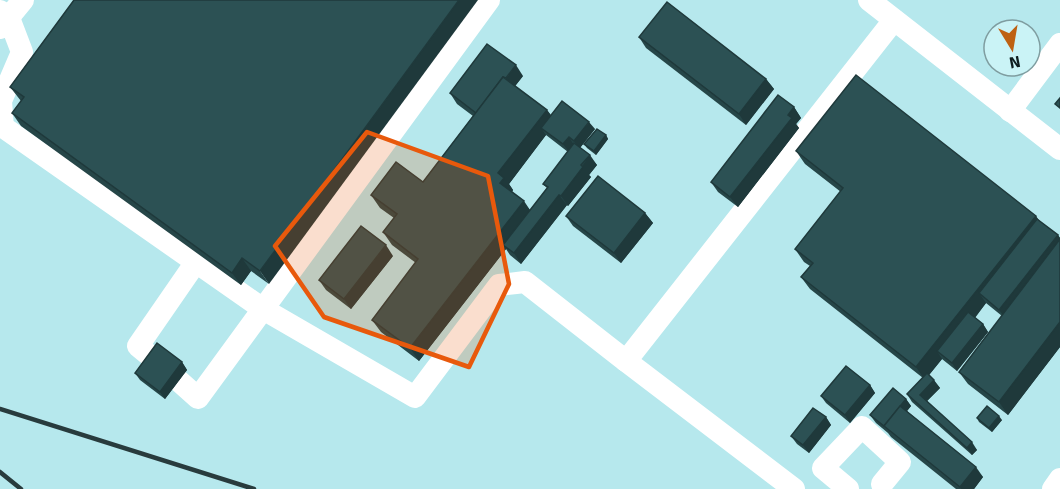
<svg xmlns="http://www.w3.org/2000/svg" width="1060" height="489" font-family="Signika,sans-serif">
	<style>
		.built { fill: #b6e8ed; fill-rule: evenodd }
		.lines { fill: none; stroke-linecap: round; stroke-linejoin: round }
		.minor { stroke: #fff; stroke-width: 22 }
		.rail { stroke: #283b3d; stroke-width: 4.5 }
		.wall { fill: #264648; fill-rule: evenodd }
		.shaded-wall { fill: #1f393b }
		.building { fill: #2c5154; stroke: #1f393b; stroke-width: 1.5 }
		.marked { fill: #e8590c; fill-opacity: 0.2; stroke: #e8590c; stroke-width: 4.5; stroke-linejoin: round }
	</style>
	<rect width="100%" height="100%" fill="#caf3f6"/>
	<path class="built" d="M 0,0 L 1060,0 L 1060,489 L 0,489 ZM 994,30 L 1030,30 L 1030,66 L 994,66 Z"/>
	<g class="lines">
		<g class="minor">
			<polyline points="869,0 1060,149"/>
			<polyline points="0,11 9,18 22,52 1,101 3,127 263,309 489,0"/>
			<polyline points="0,28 23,0"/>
			<polyline points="1010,111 1060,44"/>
			<polyline points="155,360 138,346 196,262"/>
			<polyline points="179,381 198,398 263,309 415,397 499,285 525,282 626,361"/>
			<polyline points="794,489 626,361 894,20"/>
			<polyline points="848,489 823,468 862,427 900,462 882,484"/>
			<polyline points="1053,489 1060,479"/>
		</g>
		<g class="rail">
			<polyline points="0,409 254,489"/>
			<polyline points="0,472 21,489"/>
		</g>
	</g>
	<g class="wall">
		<polygon points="74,0 269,284 251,271 241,285 21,126 12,113 21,101 10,87"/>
		<polygon points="639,37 766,79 774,89 746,125 646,48"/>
		<path d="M 523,76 L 515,86 L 547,110 L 551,115 L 595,129 L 580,148 L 597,165 L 589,175 L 591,177 L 568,206 L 567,205 L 521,264 L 510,255 L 506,249 L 419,361 L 381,332 L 372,320 L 416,263 L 392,245 L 383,232 L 394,218 L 380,208 L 371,195 L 423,182 L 473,116 L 457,104 L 450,93 ZM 546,135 L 568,152 L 543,184 L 547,188 L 530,210 L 512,192 L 513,190 L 509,184 Z"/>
		<polygon points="794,107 801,118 796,124 799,128 738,207 718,192 711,182"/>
		<polygon points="606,135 608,139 596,155 587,148 584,144"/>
		<polygon points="796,151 1037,219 1058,235 1060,238 1060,347 1008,415 968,384 959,372 1002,316 986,303 975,318 983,324 988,332 957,371 942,359 929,375 940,388 927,401 977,450 972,455 912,402 907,394 923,378 810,289 801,277 810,266 804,262 795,249 841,192 805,164"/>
		<polygon points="645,213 653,223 621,263 573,226 566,216"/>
		<polygon points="393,256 351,309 326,290 319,280"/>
		<polygon points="182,362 187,370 165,399 140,380 135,373"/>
		<polygon points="870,385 875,393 850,423 826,403 821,396"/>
		<polygon points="906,399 911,406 907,411 983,477 974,489 956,489 891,437 888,433 876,423 870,415"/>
		<polygon points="826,417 831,425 809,453 797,444 791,436"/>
		<polygon points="977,418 1002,420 992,432 979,422"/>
	</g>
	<g class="shaded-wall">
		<polygon points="459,0 478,0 269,284 260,271"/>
		<polygon points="516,65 523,76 485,125 478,115"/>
		<polygon points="766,79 774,89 746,125 739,114"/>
		<polygon points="794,107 801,118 796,124 799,128 738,207 730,197"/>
		<polygon points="547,110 556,123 541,128 546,135 509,184 513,190 509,196 500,183 498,173"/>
		<polygon points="589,122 595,129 579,149 574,141"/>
		<polygon points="606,135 608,139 596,155 594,151"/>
		<polygon points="569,137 574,145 569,152 563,144"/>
		<polygon points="590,155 597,165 589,175 591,177 568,206 561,196"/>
		<polygon points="559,195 567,205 521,264 514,253"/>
		<polygon points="524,201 532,213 503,245 506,249 419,361 410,348"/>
		<polygon points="645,213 653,223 621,263 614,253"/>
		<polygon points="1036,216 1045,229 979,293 986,303 944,357 937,351 942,359 925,380 916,367"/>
		<polygon points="1058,235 1060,238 1060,253 1007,320 999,310"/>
		<polygon points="386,245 393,256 351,309 344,299"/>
		<polygon points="242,258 251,271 241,285 232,273"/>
		<polygon points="1060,322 1060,347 1008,415 999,402"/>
		<polygon points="983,324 988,332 957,371 952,363"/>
		<polygon points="182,362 187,370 165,399 160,392"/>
		<polygon points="934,380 940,388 925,403 920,395"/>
		<polygon points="870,385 875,393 850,423 845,415"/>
		<polygon points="906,399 911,406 890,432 884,426"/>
		<polygon points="999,416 1002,420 992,432 989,428"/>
		<polygon points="826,417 831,425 809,453 803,445"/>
		<polygon points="972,442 977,450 972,455 967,448"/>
		<polygon points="976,467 983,477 974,489 961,489 960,487"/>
	</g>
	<g class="building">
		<polygon points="74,0 459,0 260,271 242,258 232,273 12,113 24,97 10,87"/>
		<polygon points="667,2 766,79 739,114 639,37"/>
		<polygon points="487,44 516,65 506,78 503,77 476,113 450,93"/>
		<polygon points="856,75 1036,216 916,367 801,277 813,263 795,249 843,188 796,151"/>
		<polygon points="503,77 547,110 498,173 504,178 500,183 524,201 410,348 372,320 418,259 383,232 397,214 371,195 396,162 423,182"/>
		<polygon points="778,95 794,107 788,115 792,118 730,197 711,182"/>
		<polygon points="1060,98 1060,108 1055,104"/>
		<polygon points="562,101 589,122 574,141 569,137 563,144 541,128"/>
		<polygon points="597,129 606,135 594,151 584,144"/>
		<polygon points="574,143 590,155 581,165 583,167 561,196 559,195 514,253 503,245 548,187 543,184"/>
		<polygon points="598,176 645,213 614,253 566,216"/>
		<polygon points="1037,219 1058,235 999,310 979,293"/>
		<polygon points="361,226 386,245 344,299 319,280"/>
		<polygon points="1060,239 1060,322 999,402 959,372"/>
		<polygon points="968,312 983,324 952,363 937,351"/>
		<polygon points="157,343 182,362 160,392 135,373"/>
		<polygon points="846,366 870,385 845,415 821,396"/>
		<polygon points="927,373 934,380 920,395 972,442 967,448 907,394"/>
		<polygon points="893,388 906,399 884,426 870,415"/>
		<polygon points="900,406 976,467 960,487 884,426"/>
		<polygon points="987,406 999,416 989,428 977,418"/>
		<polygon points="813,408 826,417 803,445 791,436"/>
	</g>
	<path class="marked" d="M 367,132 L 488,176 L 509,284 L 469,367 L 324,317 L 275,246 Z"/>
	<g transform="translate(1012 48) rotate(169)"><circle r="28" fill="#caf3f6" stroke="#7f9da0" stroke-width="1.5"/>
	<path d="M0-4.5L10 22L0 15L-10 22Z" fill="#be6112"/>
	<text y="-9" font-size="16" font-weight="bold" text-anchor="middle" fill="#0e1d1f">N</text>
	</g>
</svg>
